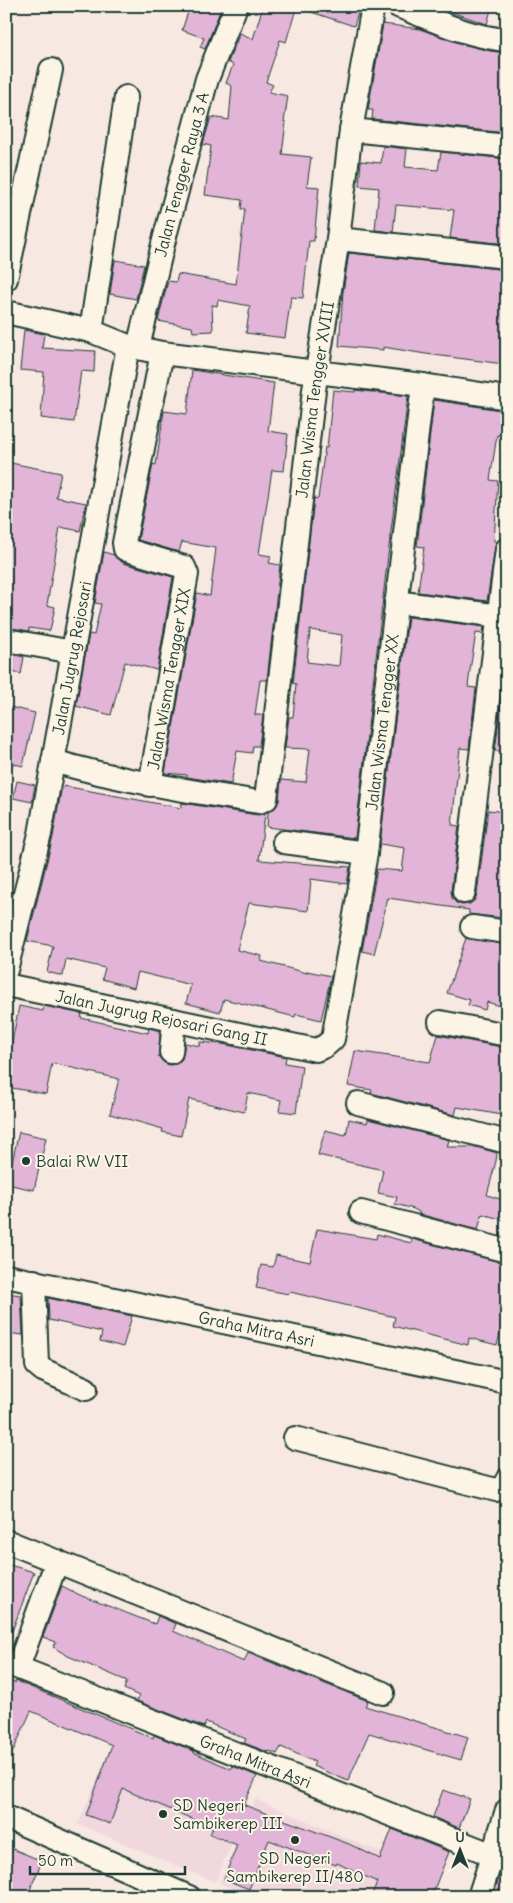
<svg xmlns="http://www.w3.org/2000/svg" width="513" height="1903" font-family="Delius,sans-serif">
	<style>
		.built { fill: #f1d8df }
		.building { fill: #e2b4d7; stroke: #1f3d34; fill-rule: evenodd }
		.lines { fill: none; stroke-linecap: round; stroke-linejoin: round }
		.minor-casing { stroke: #1f3d34; stroke-width: 26 }
		.minor { stroke: #fcf5e5; stroke-width: 22 }
		.poi-dot { fill: #1f3d34; stroke: #fcf5e5; stroke-width: 2 }
		.labels { text-anchor: middle; dominant-baseline: central; stroke-width: 4; stroke-linejoin: round; paint-order: stroke }
		.street-label { font-size: 16px; fill: #1f3d34; stroke: #fcf5e5 }
		.poi-label { font-size: 16px; fill: #1f3d34; stroke: #fcf5e5; text-anchor: start }
	</style>
	<rect width="100%" height="100%" fill="#f7e8e2"/>
	<filter id="ink" filterUnits="userSpaceOnUse"><feTurbulence type="fractalNoise" baseFrequency=".02" numOctaves="2"/><feDisplacementMap in="SourceGraphic" scale="10" xChannelSelector="R" yChannelSelector="G"/><feConvolveMatrix kernelMatrix="1 2 1 2 8 2 1 2 1" color-interpolation-filters="sRGB"/></filter>
	<g filter="url(#ink)">
		<g class="built">
			<polygon points="111,1747 249,1805 215,1882 78,1824"/>
			<polygon points="255,1799 420,1869 408,1897 252,1897 219,1883"/>
		</g>
		<g class="building">
			<polygon points="190,6 222,6 205,49 200,47 204,38 182,30"/>
			<polygon points="263,6 297,6 286,42 280,40 266,82 273,85 269,92 288,96 284,122 286,122 282,154 311,157 307,186 319,187 314,241 309,241 303,298 291,297 285,338 246,333 250,306 218,300 217,306 212,305 213,331 193,332 192,327 158,321 168,281 176,282 178,274 236,284 245,209 241,209 242,200 205,195 211,146 203,144 211,117 229,120 232,86 226,83 233,65 228,62 240,33 253,39"/>
			<polygon points="306,6 360,6 354,26 305,10"/>
			<polygon points="433,6 492,6 487,24"/>
			<polygon points="383,24 420,29 462,44 490,51 507,53 507,133 372,119 373,110 368,110"/>
			<polygon points="383,146 407,149 405,167 438,170 441,152 507,159 507,244 450,238 454,210 396,205 393,232 375,230 379,188 359,186 361,161 381,163"/>
			<polygon points="349,253 507,270 507,363 504,364 426,354 383,347 383,350 339,346 343,292"/>
			<polygon points="115,260 144,265 136,299 110,294"/>
			<polygon points="24,330 44,334 42,348 95,351 94,372 81,371 74,422 41,418 44,372 20,370"/>
			<polygon points="192,370 274,383 268,431 288,434 284,471 272,470 259,554 271,556 269,563 280,565 267,680 260,680 255,715 263,715 259,746 253,746 252,753 237,751 231,784 187,777 187,775 165,773 197,593 210,596 216,548 182,542 179,552 138,540 153,464 156,465 164,411 187,414"/>
			<path d="M 333,390 L 355,392 L 355,390 L 408,396 L 388,555 L 355,838 L 267,827 L 268,812 L 276,807 L 279,801 L 281,780 L 306,782 L 310,749 L 285,748 L 289,717 L 293,717 L 296,684 L 293,683 L 314,498 L 318,499 L 325,447 L 327,448 ZM 310,630 L 342,635 L 339,666 L 307,662 Z"/>
			<polygon points="434,400 507,411 505,436 497,435 490,480 498,481 494,541 496,541 487,601 418,592 424,547 417,546"/>
			<polygon points="6,462 61,473 56,497 86,503 80,531 60,527 47,605 55,607 50,631 29,628 29,631 6,627 6,551 12,518 6,517"/>
			<polygon points="104,552 114,555 123,563 173,577 157,670 125,662 111,715 76,706 89,634 94,635 101,604 95,603"/>
			<polygon points="408,617 484,627 483,634 476,633 470,670 468,687 476,688 469,749 460,748 452,825 459,826 451,891 452,898 456,903 462,905 470,904 475,900 477,894 488,810 507,812 507,912 505,912 504,918 469,914 469,910 388,898 374,954 362,951 377,869 402,871 405,848 380,844"/>
			<polygon points="6,653 24,657 21,674 6,671"/>
			<polygon points="503,689 507,689 507,751 495,751"/>
			<polygon points="6,706 35,713 23,766 6,762"/>
			<polygon points="17,781 35,785 32,802 13,798"/>
			<polygon points="64,786 181,808 182,803 257,815 265,814 259,860 350,867 347,884 311,879 308,911 249,903 237,950 262,956 261,961 307,973 307,971 331,976 321,1020 296,1014 295,1017 224,999 220,1012 186,1003 191,985 138,972 134,988 102,979 105,968 66,959 63,976 47,972 53,946 27,941 53,837 61,791"/>
			<polygon points="466,938 501,944 507,947 507,1008 487,1002 485,1010 468,1005 470,1000 447,993"/>
			<polygon points="19,1006 43,1011 44,1006 82,1014 81,1018 148,1033 149,1028 160,1031 159,1057 163,1062 169,1065 177,1064 182,1059 185,1043 200,1046 200,1042 222,1044 286,1057 285,1063 302,1066 296,1113 279,1111 281,1100 248,1093 244,1112 189,1099 181,1136 162,1132 163,1129 110,1114 119,1079 52,1063 46,1094 6,1087 6,1073"/>
			<polygon points="438,1035 507,1048 507,1116 457,1107 455,1115 371,1093 372,1090 348,1086 355,1051 430,1062"/>
			<polygon points="349,1119 367,1123 368,1119 449,1140 447,1147 476,1147 497,1153 496,1161 487,1195 507,1201 507,1211 504,1220 482,1214 478,1230 419,1214 419,1212 414,1209 395,1204 397,1197 378,1193 383,1170 318,1155 325,1130 346,1135"/>
			<polygon points="19,1132 46,1138 34,1190 7,1184"/>
			<polygon points="317,1229 376,1239 377,1234 411,1243 412,1239 503,1263 502,1267 507,1268 507,1308 497,1345 469,1338 468,1345 393,1326 395,1317 290,1292 289,1294 256,1288 261,1265 273,1267 276,1255 310,1262"/>
			<polygon points="6,1293 21,1295 23,1335 6,1333"/>
			<polygon points="48,1298 132,1316 123,1347 100,1341 102,1332 49,1320"/>
			<polygon points="6,1564 34,1572 8,1642 6,1642"/>
			<polygon points="62,1586 82,1596 155,1624 158,1616 176,1624 173,1631 244,1662 248,1653 368,1701 365,1706 468,1737 461,1760 369,1733 348,1781 313,1766 315,1762 281,1747 277,1754 269,1751 268,1752 244,1743 246,1739 206,1722 204,1727 137,1701 139,1696 124,1689 127,1681 68,1656 53,1647 56,1642 43,1637"/>
			<polygon points="6,1680 15,1683 16,1681 153,1738 154,1735 194,1751 193,1752 231,1769 233,1766 257,1776 244,1805 349,1844 380,1859 392,1829 449,1852 431,1897 371,1897 377,1882 337,1863 336,1865 269,1840 249,1889 224,1879 237,1845 210,1834 213,1828 123,1789 110,1824 86,1815 112,1745 31,1711 6,1767"/>
			<polygon points="443,1790 470,1799 459,1828 433,1817"/>
			<polygon points="13,1849 42,1861 27,1897 6,1897 6,1866"/>
			<polygon points="507,1854 507,1897 493,1897 505,1859"/>
		</g>
		<g class="lines">
			<g class="minor-casing">
				<g id="minor">
					<path d="M 398,6 C 433,20 469,37 507,40"/>
					<polyline points="351,130 507,146"/>
					<polyline points="338,239 507,257"/>
					<polyline points="6,279 51,70"/>
					<polyline points="6,312 91,331 128,346 162,353 423,385 507,398"/>
					<polyline points="91,331 126,97"/>
					<path id="s1" d="M 138,347 L 165,236 L 207,79 L 236,6"/>
					<polyline points="396,602 507,617"/>
					<polyline points="6,640 73,652"/>
					<path id="s2" d="M 53,761 C 121,781 189,791 259,802 L 266,799 L 314,390 L 338,239 L 351,130 L 373,6"/>
					<path id="s3" d="M 150,785 L 187,574 L 184,567 L 127,550 L 125,549 L 124,543 L 162,353"/>
					<polyline points="284,842 366,853"/>
					<polyline points="464,892 507,549"/>
					<polyline points="472,927 507,932"/>
					<path id="s4" d="M 6,970 L 40,834 L 128,346"/>
					<path id="s5" d="M 6,985 L 316,1050 L 325,1046 L 333,1039 L 366,853 L 423,385"/>
					<polyline points="440,1022 507,1035"/>
					<polyline points="171,1052 174,1020"/>
					<polyline points="358,1103 507,1142"/>
					<polyline points="361,1212 507,1251"/>
					<path id="s6" d="M 6,1276 L 507,1382"/>
					<polyline points="34,1281 37,1365 43,1370 86,1389"/>
					<polyline points="295,1438 496,1490 503,1488 507,1480"/>
					<polyline points="6,1541 383,1693"/>
					<path id="s7" d="M 6,1663 L 493,1855"/>
					<polyline points="18,1667 57,1561"/>
					<polyline points="6,1817 189,1897"/>
					<polyline points="479,1897 507,1810"/>
				</g>
			</g>
			<use href="#minor" class="minor"/>
		</g>
	</g>
	<g class="poi-dot">
		<circle cx="26" cy="1161" r="5"/>
		<circle cx="163" cy="1814" r="5"/>
		<circle cx="295" cy="1840" r="5"/>
	</g>
	<g class="labels">
		<g class="street-label">
			<text stroke="none"><textPath href="#s1" startOffset="178">Jalan Tengger Raya 3 A</textPath></text>
			<text stroke="none"><textPath href="#s2" startOffset="620">Jalan Wisma Tengger XVIII</textPath></text>
			<text stroke="none"><textPath href="#s4" startOffset="319">Jalan Jugrug Rejosari</textPath></text>
			<text stroke="none"><textPath href="#s3" startOffset="108">Jalan Wisma Tengger XIX</textPath></text>
			<text stroke="none"><textPath href="#s5" startOffset="658">Jalan Wisma Tengger XX</textPath></text>
			<text stroke="none"><textPath href="#s5" startOffset="159">Jalan Jugrug Rejosari Gang II</textPath></text>
			<text stroke="none"><textPath href="#s6" startOffset="256">Graha Mitra Asri</textPath></text>
			<text stroke="none"><textPath href="#s7" startOffset="268">Graha Mitra Asri</textPath></text>
		</g>
		<g class="poi-label">
			<text x="36" y="1161">Balai RW VII</text>
			<text x="173" y="1805">SD Negeri<tspan x="173" dy="18">Sambikerep III</tspan></text>
			<text x="295" y="1858" text-anchor="middle">SD Negeri<tspan x="295" dy="18">Sambikerep II/480</tspan></text>
		</g>
	</g>
	<rect width="513" height="1903" fill="none" stroke="#fcf5e5" stroke-width="25"/>
	<rect x="12" y="12" width="488" height="1878" fill="none" stroke="#1f3d34" stroke-width="2" filter="url(#ink)"/>
	<g transform="translate(460 1850)" stroke="#fcf5e5" stroke-width="4" paint-order="stroke">
	<path d="M0-4L9 19L0 12L-9 19Z" fill="#1f3d34"/>
	<text y="-8" font-size="14" font-weight="bold" text-anchor="middle" fill="#1f3d34">U</text>
	</g>
	<path d="M30 1866v8h155v-8" fill="none" stroke="#1f3d34" stroke-width="2.5"/>
	<text x="38" y="1866" font-size="15" fill="#1f3d34" stroke="#fcf5e5" stroke-width="4" paint-order="stroke">50 m</text>
</svg>
